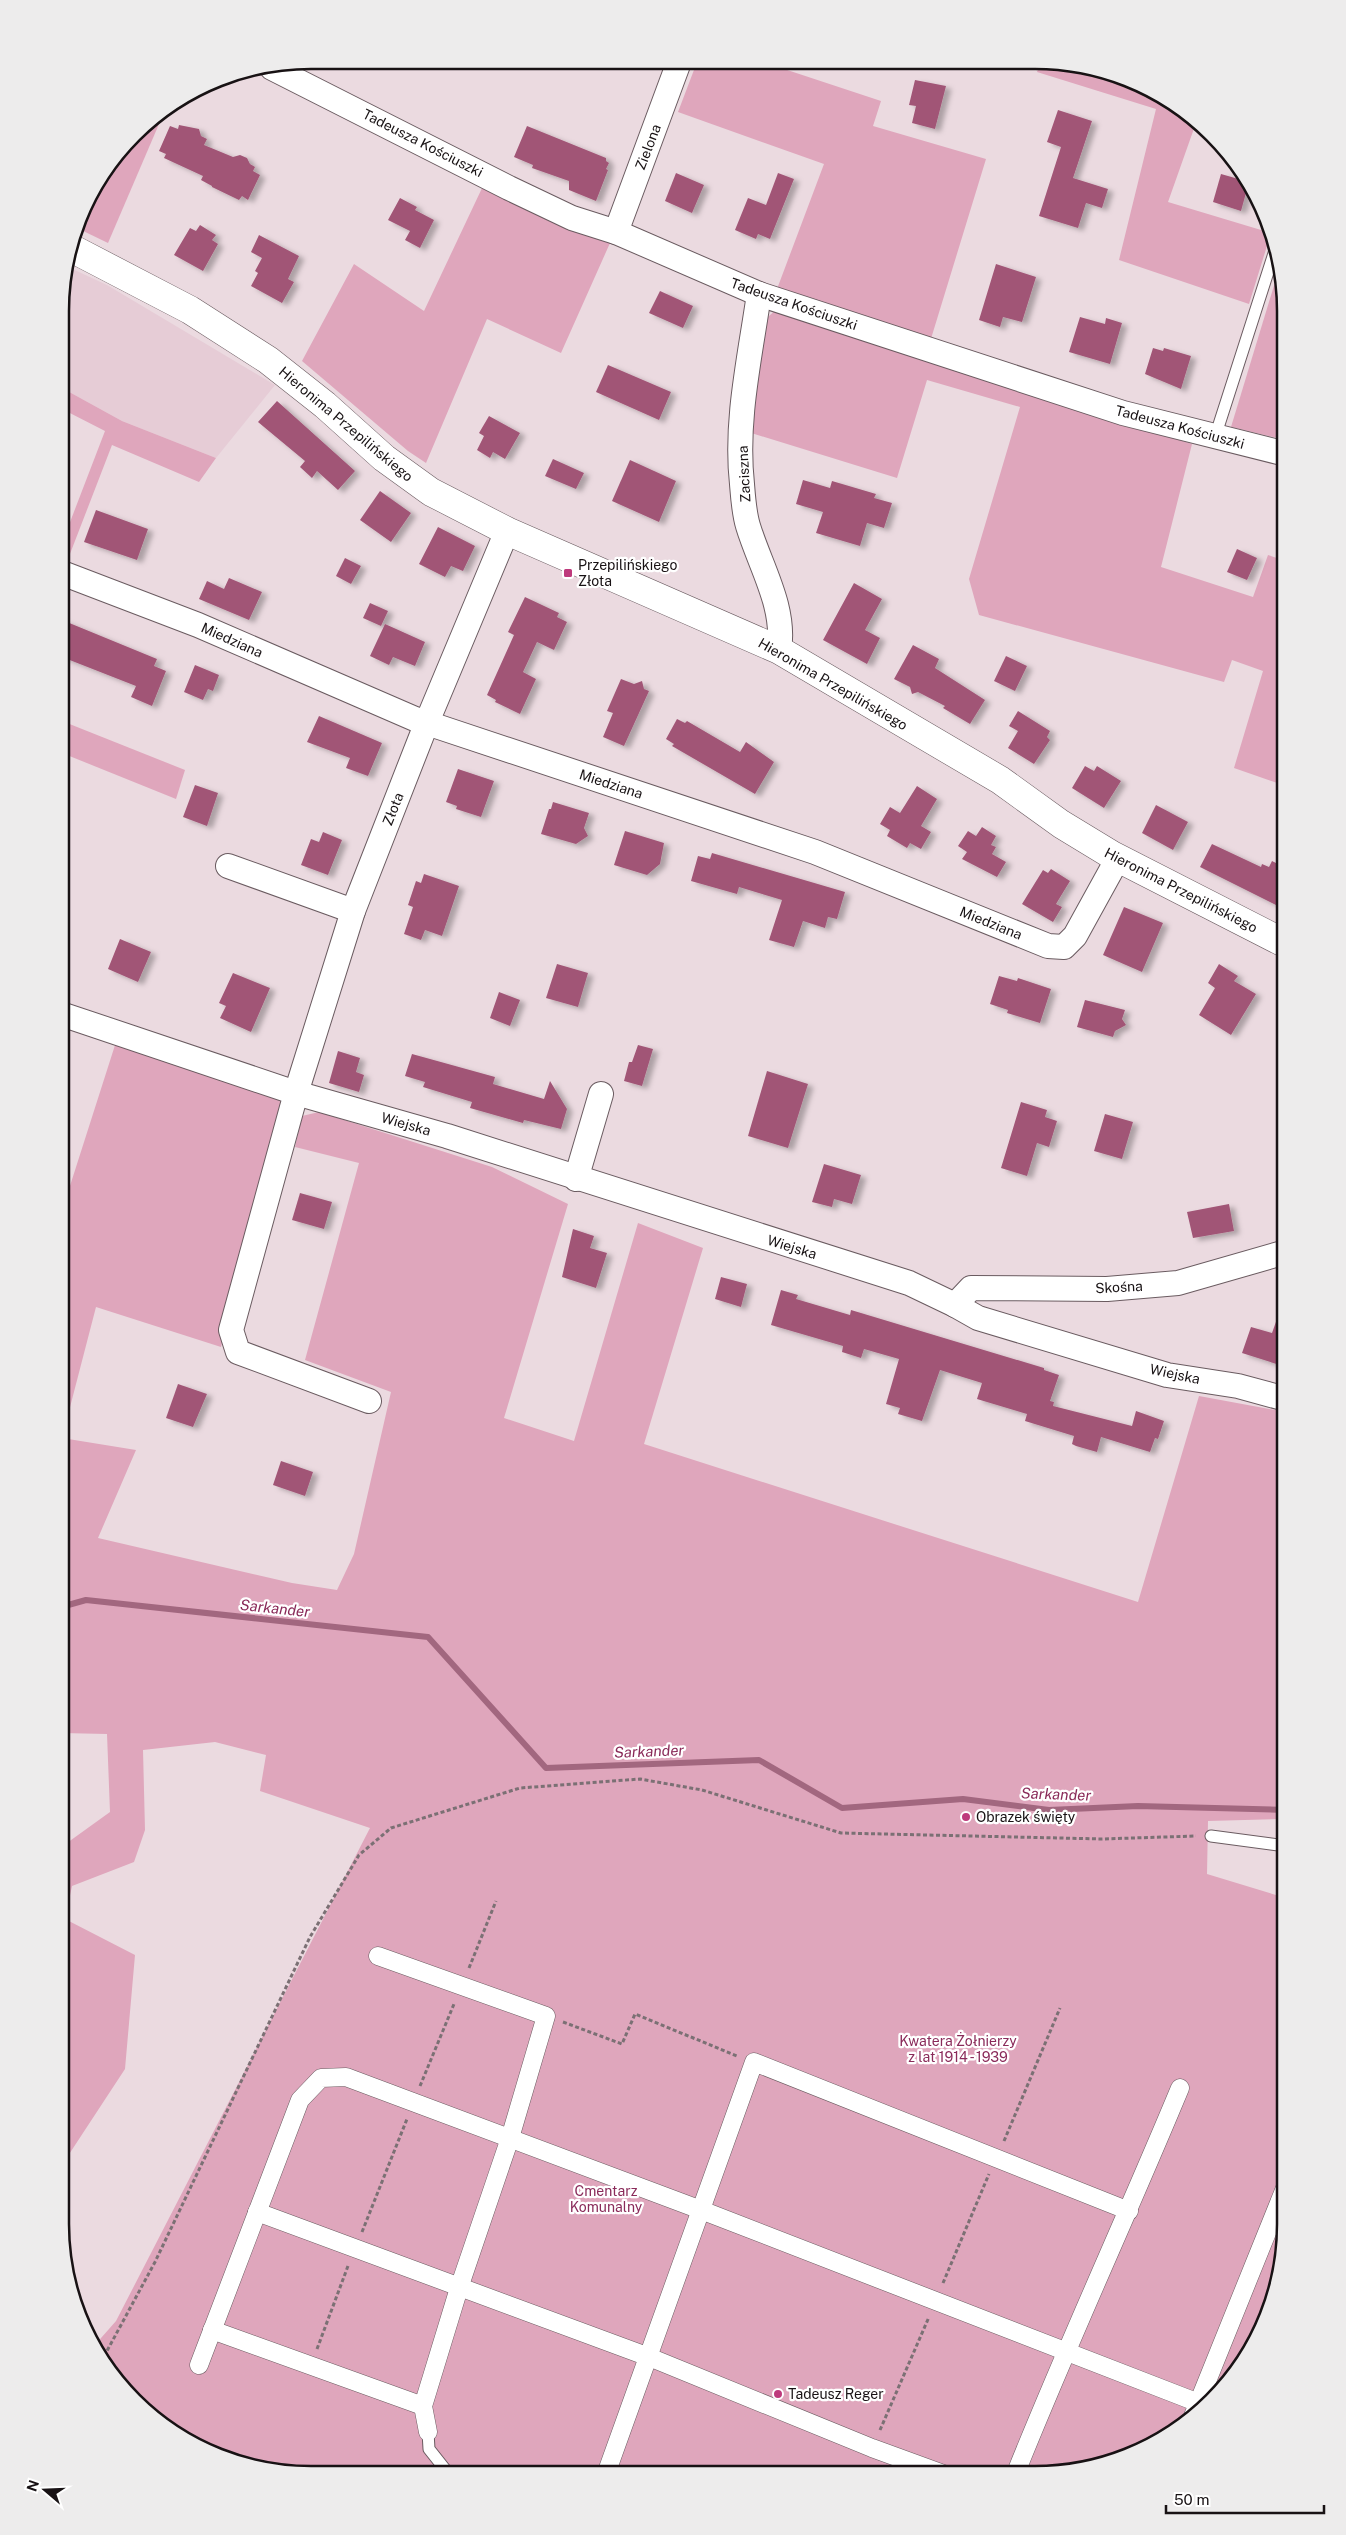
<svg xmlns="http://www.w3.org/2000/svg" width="1346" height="2535" font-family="'Public Sans',sans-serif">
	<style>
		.built { fill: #e6ccd6 }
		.green { fill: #dfa6bc }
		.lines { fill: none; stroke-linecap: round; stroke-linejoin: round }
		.stream { stroke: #a2677f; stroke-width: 6 }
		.building { fill: #a15576; filter: url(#shadow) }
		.service-casing { stroke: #6a5b60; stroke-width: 13 }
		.pedestrian-casing { stroke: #6a5b60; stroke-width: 19 }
		.minor-casing { stroke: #6a5b60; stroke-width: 26 }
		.tertiary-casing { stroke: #6a5b60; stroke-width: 29 }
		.path { stroke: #7b7074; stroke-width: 3; stroke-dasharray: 4 2.5; stroke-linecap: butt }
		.service { stroke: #fff; stroke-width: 11 }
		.pedestrian { stroke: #fff; stroke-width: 18 }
		.minor { stroke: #fff; stroke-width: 24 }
		.tertiary { stroke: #fff; stroke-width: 28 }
		.poi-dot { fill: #be397c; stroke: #fff; stroke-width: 2 }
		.labels { text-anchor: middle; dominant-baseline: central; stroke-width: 4.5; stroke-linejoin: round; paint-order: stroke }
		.street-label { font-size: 14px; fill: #181214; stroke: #fff }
		.poi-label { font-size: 14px; fill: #181214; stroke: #fff; text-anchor: start }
		.park-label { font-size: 14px; fill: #8a2b5a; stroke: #fff }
		.water-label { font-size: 15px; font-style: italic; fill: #892958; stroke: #fff }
		.rim { fill: none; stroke: #181214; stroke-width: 2.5 }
	</style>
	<defs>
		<filter id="shadow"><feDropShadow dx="5.5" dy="3" stdDeviation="2.5" flood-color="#0004"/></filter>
	</defs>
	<rect width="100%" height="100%" fill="#ebdae0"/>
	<polygon class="built" points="66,266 107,285 275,385 216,458 122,421 62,388 62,278"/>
	<g class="green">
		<polygon points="697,62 766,63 881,101 873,126 986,159 930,342 777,289 824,164 678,112"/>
		<polygon points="1040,64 1084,65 1146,86 1197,120 1168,202 1271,233 1249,304 1119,260 1156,109 1037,72"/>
		<polygon points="165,110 108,243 77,228 86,199 145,122"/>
		<polygon points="483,186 610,243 561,353 487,319 426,463 408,451 302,361 354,264 424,311"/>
		<polygon points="1279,269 1286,310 1286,440 1231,427"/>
		<polygon points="778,308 1192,444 1161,567 1253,597 1268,555 1286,561 1286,786 1234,768 1263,671 1232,660 1224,682 979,615 969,579 1020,407 927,380 897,478 748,432 760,324"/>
		<polygon points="62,388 122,421 216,458 199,482 112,445 68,559 62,555 62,543 105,431 62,409"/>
		<polygon points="62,721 185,770 176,799 62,753"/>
		<path d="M 116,1042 L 286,1096 L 221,1347 L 96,1307 L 62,1438 L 136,1450 L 98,1538 L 292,1583 L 337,1590 L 354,1554 L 391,1392 L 305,1360 L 359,1163 L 295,1147 L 302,1116 L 319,1112 L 492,1167 L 568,1204 L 504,1418 L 574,1441 L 638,1223 L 703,1248 L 644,1444 L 1138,1602 L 1199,1396 L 1286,1412 L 1286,1823 L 1280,1819 L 1208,1821 L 1207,1874 L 1286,1898 L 1285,2241 L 1267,2320 L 1234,2377 L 1175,2433 L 1116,2462 L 1036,2475 L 277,2473 C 253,2465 223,2460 200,2449 C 161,2431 113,2385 94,2346 L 116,2321 L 370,1828 L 260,1791 L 266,1755 L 215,1742 L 143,1750 L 145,1830 L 134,1862 L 72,1886 L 65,1919 L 135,1955 L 125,2069 L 60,2168 L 60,1848 L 110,1812 L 107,1734 L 61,1733 L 61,1214 Z"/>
	</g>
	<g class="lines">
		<polyline class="stream" points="61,1607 86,1600 428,1637 546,1768 759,1760 842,1808 963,1799 1049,1810 1138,1806 1286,1810"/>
	</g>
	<g class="building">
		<polygon points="915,80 946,86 935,129 912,123 916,106 909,105"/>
		<polygon points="1058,110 1092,121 1073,178 1108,189 1102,208 1086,203 1078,228 1039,216 1061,147 1047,142"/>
		<polygon points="179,125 199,129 201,136 207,139 204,145 233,157 240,155 247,158 250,164 255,167 253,171 260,175 248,200 242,196 239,200 212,187 212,186 201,180 203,176 164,158 166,154 159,151 170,126 178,129"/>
		<polygon points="527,126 606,158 606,161 609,163 606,169 608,170 596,201 569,190 569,181 532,168 533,165 514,157"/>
		<polygon points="676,173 704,185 692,213 665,201"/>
		<polygon points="778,173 794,179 770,239 758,234 756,239 735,230 748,198 766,205"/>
		<polygon points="1221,174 1249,182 1241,211 1213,202"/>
		<polygon points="400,198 417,207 415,210 434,220 420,248 405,240 410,231 388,220"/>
		<polygon points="200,225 216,235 212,240 218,244 203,271 174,255 190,228 196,231"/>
		<polygon points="259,235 299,256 288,279 294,282 282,303 251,286 258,273 255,271 262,258 251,252"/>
		<polygon points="996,264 1036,277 1022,322 1003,317 1000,327 979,320"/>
		<polygon points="660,291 693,306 683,328 649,313"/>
		<polygon points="1080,317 1105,324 1106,318 1122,323 1110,364 1069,352"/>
		<polygon points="1153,348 1163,351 1164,348 1191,356 1181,389 1145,374"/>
		<polygon points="608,365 671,392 659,420 596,392"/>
		<polygon points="277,401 355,471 338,490 317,471 312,478 300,467 305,461 258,422"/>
		<polygon points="489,416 520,433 505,459 493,452 490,458 477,450 484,436 479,433"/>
		<polygon points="553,459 584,473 576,489 545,476"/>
		<polygon points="630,460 676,481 659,522 612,501"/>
		<polygon points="803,480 830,488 832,481 876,494 874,498 892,503 884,528 867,523 860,546 816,533 823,512 796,504"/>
		<polygon points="380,491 411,513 391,542 360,520"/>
		<polygon points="96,510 148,529 137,560 84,542"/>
		<polygon points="438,527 475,546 463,571 451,566 445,577 419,564"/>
		<polygon points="1237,549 1257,558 1247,580 1227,572"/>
		<polygon points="345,558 361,566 351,584 336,576"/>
		<polygon points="229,578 262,592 249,620 199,599 207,581 224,589"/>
		<polygon points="854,583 882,599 865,630 880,638 867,664 823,640"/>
		<polygon points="525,597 559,613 557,617 567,622 554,650 537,642 523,672 536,679 520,714 495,702 496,700 487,695 514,635 508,632"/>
		<polygon points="370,603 388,611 381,626 363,618"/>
		<polygon points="62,620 157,659 154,666 166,671 152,706 131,697 136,686 62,657"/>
		<polygon points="385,624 425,642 415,666 393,657 389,665 370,656"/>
		<polygon points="913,645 939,659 935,668 985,700 970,724 943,708 945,706 918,692 912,694 910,687 894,679"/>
		<polygon points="1006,656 1027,666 1015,691 994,681"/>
		<polygon points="195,665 219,675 213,691 208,689 203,700 184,692"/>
		<polygon points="621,679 634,684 642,681 644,689 649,691 624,746 603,737 613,713 607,711"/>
		<polygon points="1018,711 1050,731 1047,737 1050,740 1034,764 1008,748 1018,731 1009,726"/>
		<polygon points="319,716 382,743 368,776 346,768 350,758 307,742"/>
		<polygon points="677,719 685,723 687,721 740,752 746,742 774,762 755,794 672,746 674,744 666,739"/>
		<polygon points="1085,766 1094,771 1097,766 1121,781 1104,808 1072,788"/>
		<polygon points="458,769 494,781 481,817 456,809 457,806 446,802"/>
		<polygon points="195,785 218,793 207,826 183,817"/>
		<polygon points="917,786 937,799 921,826 931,832 921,849 910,843 907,848 887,836 890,830 880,824 890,807 900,813"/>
		<polygon points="553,802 589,813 584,828 588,836 576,844 541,834 549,809 551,809"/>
		<polygon points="1156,805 1188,822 1173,850 1142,833"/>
		<polygon points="982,827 996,836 991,845 996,847 992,854 1006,862 997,877 962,859 967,852 958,846 968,831 976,836"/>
		<polygon points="625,831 664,843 660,864 647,875 614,865"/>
		<polygon points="323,832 342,840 328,875 301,865 311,839 319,842"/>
		<polygon points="1212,844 1261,867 1262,864 1269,867 1272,861 1286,868 1286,910 1200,867"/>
		<polygon points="712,853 845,892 837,919 828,917 825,928 803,921 794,947 769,940 782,900 739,887 737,894 691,881 698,856 710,859"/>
		<polygon points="1051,869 1070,881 1056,904 1062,907 1053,922 1022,904 1043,870 1048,873"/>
		<polygon points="424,874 459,886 442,936 425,930 421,940 404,934 413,907 408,905 416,881 421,883"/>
		<polygon points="1124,907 1163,923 1142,972 1103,955"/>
		<polygon points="120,939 151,952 138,982 108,969"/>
		<polygon points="557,964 588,973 578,1007 546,998"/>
		<polygon points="1219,964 1238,976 1234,981 1256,994 1231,1035 1199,1015 1215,988 1208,983"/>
		<polygon points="233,973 270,988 251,1032 220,1018 226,1006 219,1003"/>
		<polygon points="999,976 1017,981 1018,978 1051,989 1040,1023 1007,1013 1008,1010 990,1004"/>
		<polygon points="499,992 520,1000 510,1026 490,1018"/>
		<polygon points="1085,1000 1125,1010 1122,1019 1126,1025 1115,1031 1113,1037 1077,1027"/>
		<polygon points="638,1045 653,1049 642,1086 624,1081 629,1062 632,1062"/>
		<polygon points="338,1051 360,1058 356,1072 364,1075 359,1092 329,1083"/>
		<polygon points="412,1054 495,1077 493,1084 544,1099 550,1081 567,1109 561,1129 524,1120 523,1123 470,1108 472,1102 423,1087 425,1082 405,1076"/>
		<polygon points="767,1071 808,1084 788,1148 748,1136"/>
		<polygon points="1021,1102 1047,1110 1045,1117 1057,1121 1049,1147 1037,1143 1027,1176 1001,1168"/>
		<polygon points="1105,1114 1133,1122 1122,1159 1094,1151"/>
		<polygon points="824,1164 861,1175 852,1204 834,1199 832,1207 812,1202"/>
		<polygon points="300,1193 332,1202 324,1229 292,1220"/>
		<polygon points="1229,1204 1234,1231 1193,1238 1187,1212"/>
		<polygon points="573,1229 594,1236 590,1248 607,1253 596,1288 562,1277"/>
		<polygon points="721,1277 747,1284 741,1307 715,1299"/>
		<polygon points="781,1290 798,1295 796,1299 850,1315 851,1310 1044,1368 1044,1370 1059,1375 1050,1401 1054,1402 1053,1406 1132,1426 1136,1411 1164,1421 1158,1439 1155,1438 1150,1452 1101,1437 1097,1452 1076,1446 1072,1444 1074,1436 1025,1421 1027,1414 977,1399 982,1383 940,1370 922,1421 898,1414 900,1408 886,1404 899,1359 864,1349 861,1358 842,1352 843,1346 771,1325"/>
		<polygon points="1283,1302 1286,1302 1286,1367 1242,1353 1251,1327 1272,1333"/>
		<polygon points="178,1384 207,1394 193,1427 166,1418"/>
		<polygon points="281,1461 313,1472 305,1496 273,1485"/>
	</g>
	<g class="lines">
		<g class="service-casing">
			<g id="service">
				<polyline points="1215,437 1276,247"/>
				<polyline points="1211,1836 1286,1846"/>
				<polyline points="428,2432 429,2449 448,2473"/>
			</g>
		</g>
		<g class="pedestrian-casing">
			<g id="pedestrian">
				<polyline points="378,1956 546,2016 510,2138 459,2288 423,2406 428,2432"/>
				<polyline points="257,2212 649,2357 872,2448 946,2475"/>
				<polyline points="212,2330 423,2406"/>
				<polyline points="199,2365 300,2100 321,2078 346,2077 701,2210 1204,2405"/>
				<polyline points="1193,2416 1285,2188"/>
				<polyline points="606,2474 754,2062 1129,2211"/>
				<path d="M 1015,2475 C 1067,2345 1126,2218 1180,2088"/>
			</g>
		</g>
		<g class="minor-casing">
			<g id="minor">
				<polyline points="272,68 509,188 572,218 616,232 759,294 1123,413 1286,454"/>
				<polyline points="616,232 679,62"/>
				<path d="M 759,294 C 750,357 735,421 742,484 C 743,497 744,513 748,526 C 760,566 786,607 779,650"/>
				<polyline points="62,573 198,625 415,719 815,852 1048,946 1064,947 1075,936 1118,858"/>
				<polyline points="228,866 353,911"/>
				<polyline points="61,1014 296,1093 447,1136 909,1283 955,1305 978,1318 1167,1375 1238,1386 1286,1399"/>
				<polyline points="576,1179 601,1094"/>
				<polyline points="955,1305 971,1288 1107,1289 1178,1283 1286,1252"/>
				<polyline points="369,1401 238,1352 231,1330 296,1093 353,911 427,722 507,531"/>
			</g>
		</g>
		<g class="tertiary-casing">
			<polyline id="tertiary" points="71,248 190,310 268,360 325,405 384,458 431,492 507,531 779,650 1000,780 1061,824 1112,855 1286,944"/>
		</g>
		<g class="path">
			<polyline points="469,1968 496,1901"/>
			<polyline points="563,2022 622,2044 635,2014 737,2056"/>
			<polyline points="420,2086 454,2004"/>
			<polyline points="1004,2141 1060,2008"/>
			<polyline points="362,2232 407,2119"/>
			<polyline points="1271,2279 1276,2280"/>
			<polyline points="943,2283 989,2174"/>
			<polyline points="317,2349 348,2266"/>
			<polyline points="101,2362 155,2262 310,1937 359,1855 391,1828 520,1788 640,1779 702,1790 841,1833 1102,1839 1196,1836"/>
			<polyline points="880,2430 929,2317"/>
		</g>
		<use href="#service" class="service"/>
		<use href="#pedestrian" class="pedestrian"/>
		<use href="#minor" class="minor"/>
		<use href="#tertiary" class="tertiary"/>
	</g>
	<g class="poi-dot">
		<rect x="563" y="568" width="10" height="10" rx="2.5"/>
		<circle cx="966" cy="1817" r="5"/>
		<circle cx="778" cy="2394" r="5"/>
	</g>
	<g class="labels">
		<g class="street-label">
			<text transform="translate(423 143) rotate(27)">Tadeusza Kościuszki</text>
			<text transform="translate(648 147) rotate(-69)">Zielona</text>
			<text transform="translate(794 304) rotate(19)">Tadeusza Kościuszki</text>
			<text transform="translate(346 424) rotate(40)">Hieronima Przepilińskiego</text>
			<text transform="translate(1180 427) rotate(15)">Tadeusza Kościuszki</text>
			<text transform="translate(744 474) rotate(-93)">Zaciszna</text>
			<text transform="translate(232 640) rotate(24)">Miedziana</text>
			<text transform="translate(833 684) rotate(30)">Hieronima Przepilińskiego</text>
			<text transform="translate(611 784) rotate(18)">Miedziana</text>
			<text transform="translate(393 809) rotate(-68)">Złota</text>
			<text transform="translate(1181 890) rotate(27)">Hieronima Przepilińskiego</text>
			<text transform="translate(991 923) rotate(22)">Miedziana</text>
			<text transform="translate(406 1124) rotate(16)">Wiejska</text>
			<text transform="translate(792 1247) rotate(17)">Wiejska</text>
			<text transform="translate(1119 1287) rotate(-3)">Skośna</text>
			<text transform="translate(1175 1374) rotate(12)">Wiejska</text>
		</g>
		<g class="poi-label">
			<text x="578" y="565">Przepilińskiego<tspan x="578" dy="16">Złota</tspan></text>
			<text x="976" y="1817">Obrazek święty</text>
			<text x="788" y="2394">Tadeusz Reger</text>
		</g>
		<g class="park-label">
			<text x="958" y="2041">Kwatera Żołnierzy<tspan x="958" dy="16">z lat 1914 - 1939</tspan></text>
			<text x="606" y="2191">Cmentarz<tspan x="606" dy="16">Komunalny</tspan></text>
		</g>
		<g class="water-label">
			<text transform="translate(275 1608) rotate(6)">Sarkander</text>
			<text transform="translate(649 1751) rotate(-2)">Sarkander</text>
			<text transform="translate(1056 1794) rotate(2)">Sarkander</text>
		</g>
	</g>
	<path d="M0 0H1346V2535H0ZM311 69H1035A242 242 0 0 1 1277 311V2224A242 242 0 0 1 1035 2466H311A242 242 0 0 1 69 2224V311A242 242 0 0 1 311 69Z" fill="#edecec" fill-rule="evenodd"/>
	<path class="rim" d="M311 69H1035A242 242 0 0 1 1277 311V2224A242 242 0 0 1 1035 2466H311A242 242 0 0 1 69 2224V311A242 242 0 0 1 311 69Z"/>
	<g transform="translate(45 2490) rotate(289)" stroke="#ffffff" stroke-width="4" paint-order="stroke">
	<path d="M0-4L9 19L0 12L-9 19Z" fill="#181214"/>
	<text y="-8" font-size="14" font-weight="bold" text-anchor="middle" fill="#181214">N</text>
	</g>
	<path d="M1166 2505v8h158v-8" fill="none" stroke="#181214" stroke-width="2.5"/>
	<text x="1174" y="2505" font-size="15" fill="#181214" stroke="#ffffff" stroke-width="4" paint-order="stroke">50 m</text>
</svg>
